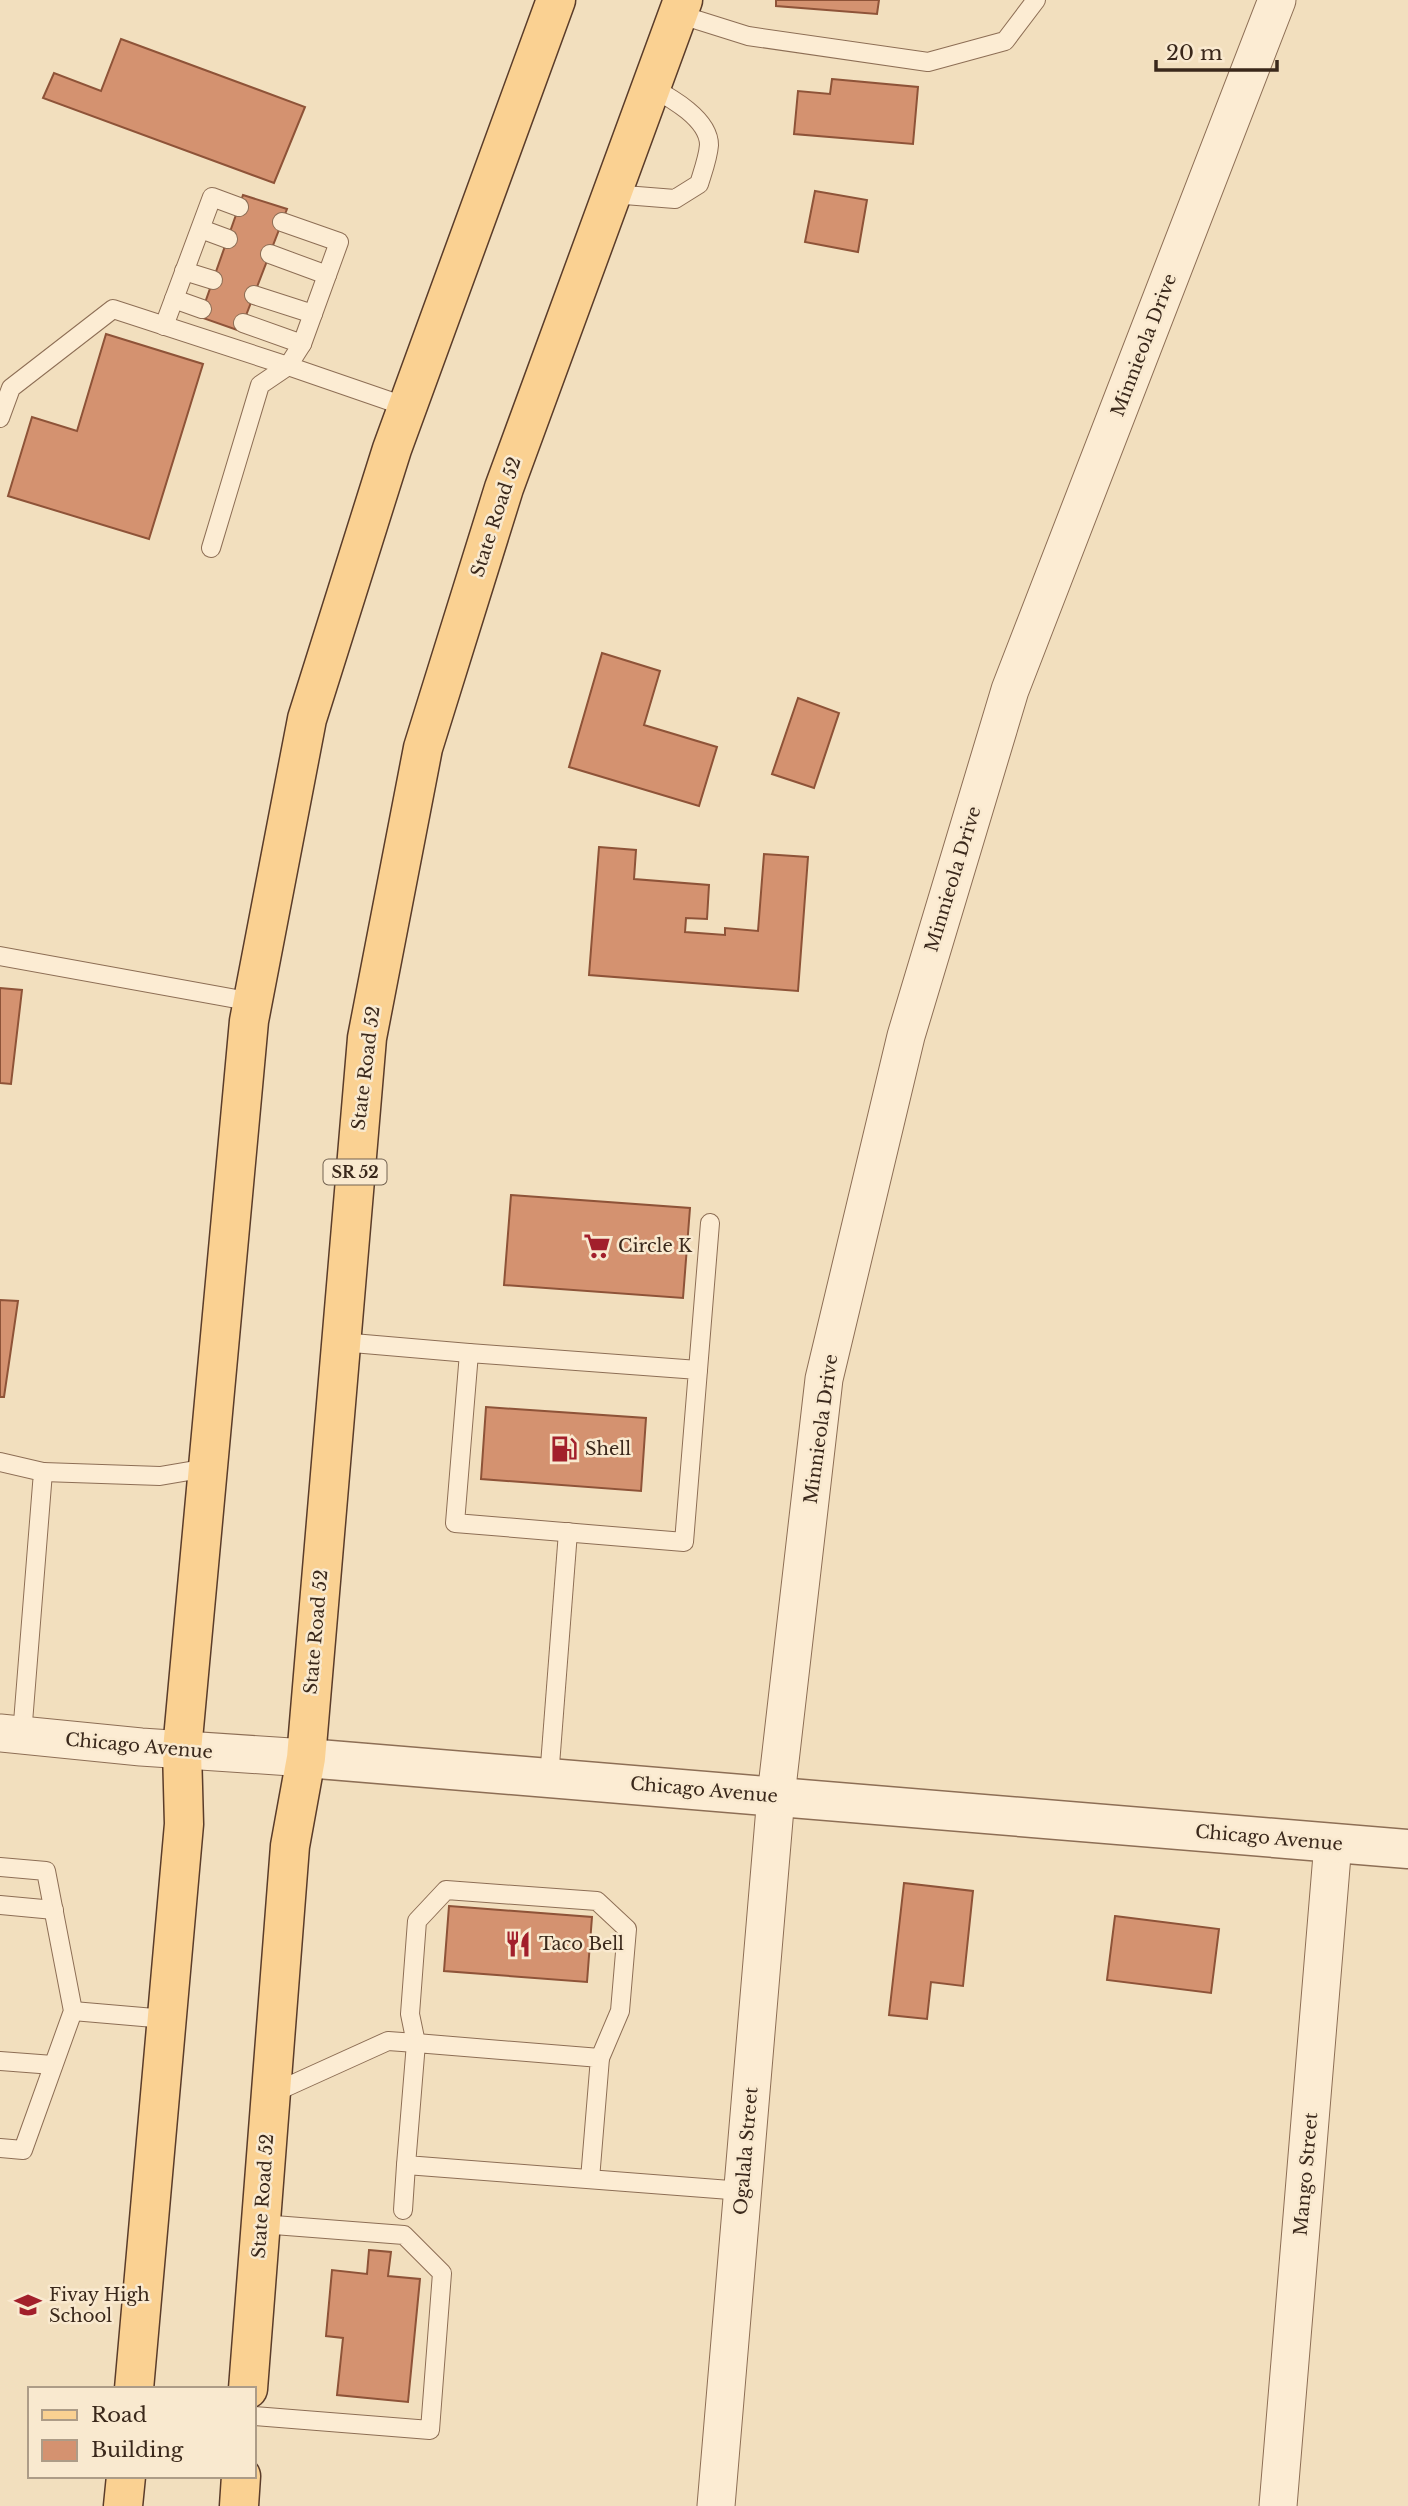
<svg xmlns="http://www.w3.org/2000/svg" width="1408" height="2506" font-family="'Libre Baskerville',serif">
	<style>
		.building { fill: #d49270; stroke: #8e5338; stroke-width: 2 }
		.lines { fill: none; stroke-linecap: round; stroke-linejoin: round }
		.service-casing { stroke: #8d6e55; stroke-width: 20 }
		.minor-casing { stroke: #8d6e55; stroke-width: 39 }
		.tertiary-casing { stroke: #8d6e55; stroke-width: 41 }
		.primary-casing { stroke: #5a3c2a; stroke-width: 41 }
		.service { stroke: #fcecd3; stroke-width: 18 }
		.minor { stroke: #fcecd3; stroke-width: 37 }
		.tertiary { stroke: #fcecd3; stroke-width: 38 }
		.primary { stroke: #fad192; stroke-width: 38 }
		.labels { text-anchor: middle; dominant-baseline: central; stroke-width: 5; stroke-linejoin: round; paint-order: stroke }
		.shield { fill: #f9e9cf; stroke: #736251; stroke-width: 2 }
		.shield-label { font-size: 16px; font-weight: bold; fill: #3a281b }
		.street-label { font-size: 18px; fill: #3a281b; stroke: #f9e9cf }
		.poi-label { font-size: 18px; fill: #3a281b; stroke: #f9e9cf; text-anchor: start }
	</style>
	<rect width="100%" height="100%" fill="#f2dfbe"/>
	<g class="building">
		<polygon points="776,0 879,0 877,14 776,6"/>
		<polygon points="121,39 305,107 274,183 43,98 54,73 101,91"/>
		<polygon points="832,79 918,87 913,144 794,134 798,91 830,94"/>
		<polygon points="815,191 867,200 858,252 805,242"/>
		<polygon points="243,195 287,209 240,331 200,317"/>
		<polygon points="106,334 203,364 149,539 8,496 32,417 77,431"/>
		<polygon points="602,653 660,671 644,725 717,747 699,806 569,767"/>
		<polygon points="798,698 839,713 814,788 772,774"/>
		<polygon points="599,847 636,850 634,879 709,885 707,919 686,918 685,932 725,935 725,928 758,931 764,854 808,857 798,991 589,975"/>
		<polygon points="0,988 22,990 11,1084 0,1083"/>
		<polygon points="511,1195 690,1208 683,1298 504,1285"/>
		<polygon points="0,1300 18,1301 4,1397 0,1397"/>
		<polygon points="486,1407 646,1418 641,1491 481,1479"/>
		<polygon points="904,1883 973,1891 963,1986 931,1982 927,2019 889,2015"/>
		<polygon points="449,1906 592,1917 587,1982 444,1971"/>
		<polygon points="1115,1916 1219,1929 1211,1993 1107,1980"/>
		<polygon points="369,2250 391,2252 388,2276 420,2279 408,2402 337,2395 343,2338 326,2336 332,2270 367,2274"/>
	</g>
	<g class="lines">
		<g class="service-casing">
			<g id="service">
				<polyline points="678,14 748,36 928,62 1005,41 1036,0"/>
				<path d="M 612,194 L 675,199 L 699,184 C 703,171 708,158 709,145 C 709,119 671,98 651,87"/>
				<polyline points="201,229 228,239"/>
				<polyline points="270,254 327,275"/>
				<polyline points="184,271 213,280"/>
				<polyline points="254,295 313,314"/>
				<polyline points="174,299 202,309"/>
				<polyline points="243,323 302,344"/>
				<polyline points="164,326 212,197 239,207"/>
				<polyline points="0,418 11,388 113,309 288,366 407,407"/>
				<polyline points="211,548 260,385 288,366 302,344 339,242 282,222"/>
				<polyline points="0,956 253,1002"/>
				<polyline points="341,1342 469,1353"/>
				<polygon points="469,1353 698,1370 684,1542 455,1523"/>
				<polyline points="698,1370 710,1223"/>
				<polyline points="0,1462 43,1472 22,1735"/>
				<polyline points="43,1472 160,1476 207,1468"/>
				<polyline points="549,1778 568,1532"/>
				<polyline points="0,1867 46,1871 73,2011 23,2150 0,2148"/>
				<polyline points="0,1905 54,1910"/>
				<polyline points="73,2011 166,2019"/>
				<polyline points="0,2061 53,2065"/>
				<polyline points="271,2094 388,2041 416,2043 410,2014 417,1921 446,1890 597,1901 627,1929 620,2011 600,2058"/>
				<polyline points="590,2179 600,2058 416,2043 406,2165 743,2191"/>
				<polyline points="403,2210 406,2165"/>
				<polyline points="254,2416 430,2430 442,2273 404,2235 261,2224"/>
			</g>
		</g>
		<g class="minor-casing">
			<g id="minor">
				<polyline points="0,1733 141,1747 306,1758"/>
				<polyline points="716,2506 776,1796 824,1379 906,1036 1010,690 1277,0"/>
				<polyline points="1278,2506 1333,1843"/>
			</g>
		</g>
		<g class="tertiary-casing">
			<polyline id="tertiary" points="306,1758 1408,1849"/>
		</g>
		<g class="primary-casing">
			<g id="primary">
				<polyline points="134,2389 184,1824 182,1750 249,1021 307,719 392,449 556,0"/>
				<polyline points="248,2389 290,1846 306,1758 367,1038 423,748 504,488 683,0"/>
				<polyline points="123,2506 126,2476"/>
				<polyline points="239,2506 241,2476"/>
			</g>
		</g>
		<use href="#service" class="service"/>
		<use href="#minor" class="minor"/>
		<use href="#tertiary" class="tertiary"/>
		<use href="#primary" class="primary"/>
	</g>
	<defs>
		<g id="supermarket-bare" transform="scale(2.1)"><path d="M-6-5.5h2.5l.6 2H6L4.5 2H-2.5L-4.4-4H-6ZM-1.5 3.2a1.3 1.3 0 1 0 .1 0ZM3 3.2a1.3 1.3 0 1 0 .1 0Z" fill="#a21f2b" stroke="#f9e9cf" stroke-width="2.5" paint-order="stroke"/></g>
		<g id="fuel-bare" transform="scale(2.1)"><path d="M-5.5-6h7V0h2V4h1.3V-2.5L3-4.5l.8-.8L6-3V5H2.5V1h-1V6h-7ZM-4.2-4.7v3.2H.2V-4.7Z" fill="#a21f2b" stroke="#f9e9cf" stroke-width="2.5" paint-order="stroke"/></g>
		<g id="restaurant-bare" transform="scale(2.1)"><path d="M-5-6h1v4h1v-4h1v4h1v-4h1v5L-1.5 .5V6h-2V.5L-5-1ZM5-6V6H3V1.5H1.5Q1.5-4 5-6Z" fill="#a21f2b" stroke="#f9e9cf" stroke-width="2.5" paint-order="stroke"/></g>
		<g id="school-bare" transform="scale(2.1)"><path d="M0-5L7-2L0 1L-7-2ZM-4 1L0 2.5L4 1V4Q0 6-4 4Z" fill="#a21f2b" stroke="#f9e9cf" stroke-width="2.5" paint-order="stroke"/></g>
	</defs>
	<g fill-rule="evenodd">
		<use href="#supermarket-bare" x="597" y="1246"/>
		<use href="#fuel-bare" x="564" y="1449"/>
		<use href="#restaurant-bare" x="518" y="1944"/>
		<use href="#school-bare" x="28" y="2305"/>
	</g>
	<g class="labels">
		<rect class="shield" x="323.5" y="1159.5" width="63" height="25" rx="5"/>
		<g class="shield-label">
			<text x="355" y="1172">SR 52</text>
		</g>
		<g class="street-label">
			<text transform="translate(1144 345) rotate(-69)">Minnieola Drive</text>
			<text transform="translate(496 517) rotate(-72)">State Road 52</text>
			<text transform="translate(953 879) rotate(-73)">Minnieola Drive</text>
			<text transform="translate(366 1068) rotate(-83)">State Road 52</text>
			<text transform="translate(821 1429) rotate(-82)">Minnieola Drive</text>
			<text transform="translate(316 1632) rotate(-85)">State Road 52</text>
			<text transform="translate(139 1746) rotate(5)">Chicago Avenue</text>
			<text transform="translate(704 1790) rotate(5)">Chicago Avenue</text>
			<text transform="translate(1269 1838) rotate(5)">Chicago Avenue</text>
			<text transform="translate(746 2151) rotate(-85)">Ogalala Street</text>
			<text transform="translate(1306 2174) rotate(-85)">Mango Street</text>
			<text transform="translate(263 2196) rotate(-86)">State Road 52</text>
		</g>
		<g class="poi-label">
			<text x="618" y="1246">Circle K</text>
			<text x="585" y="1449">Shell</text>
			<text x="539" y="1944">Taco Bell</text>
			<text x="49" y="2295">Fivay High<tspan x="49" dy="21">School</tspan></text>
		</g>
	</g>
	<rect x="28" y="2387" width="228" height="91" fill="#f9e9cf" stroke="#ad9c87" stroke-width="2"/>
	<rect x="42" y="2410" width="35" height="10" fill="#fad192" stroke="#ad9c87" stroke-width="2"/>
	<text x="91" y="2422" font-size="21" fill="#3a281b">Road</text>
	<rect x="42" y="2440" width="35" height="21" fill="#d49270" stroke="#ad9c87" stroke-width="2"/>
	<text x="91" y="2457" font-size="21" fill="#3a281b">Building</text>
	<path d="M1156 60v10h121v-10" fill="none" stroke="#3a281b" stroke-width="3.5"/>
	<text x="1166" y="60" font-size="21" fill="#3a281b" stroke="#f9e9cf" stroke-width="5" paint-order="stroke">20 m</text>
</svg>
